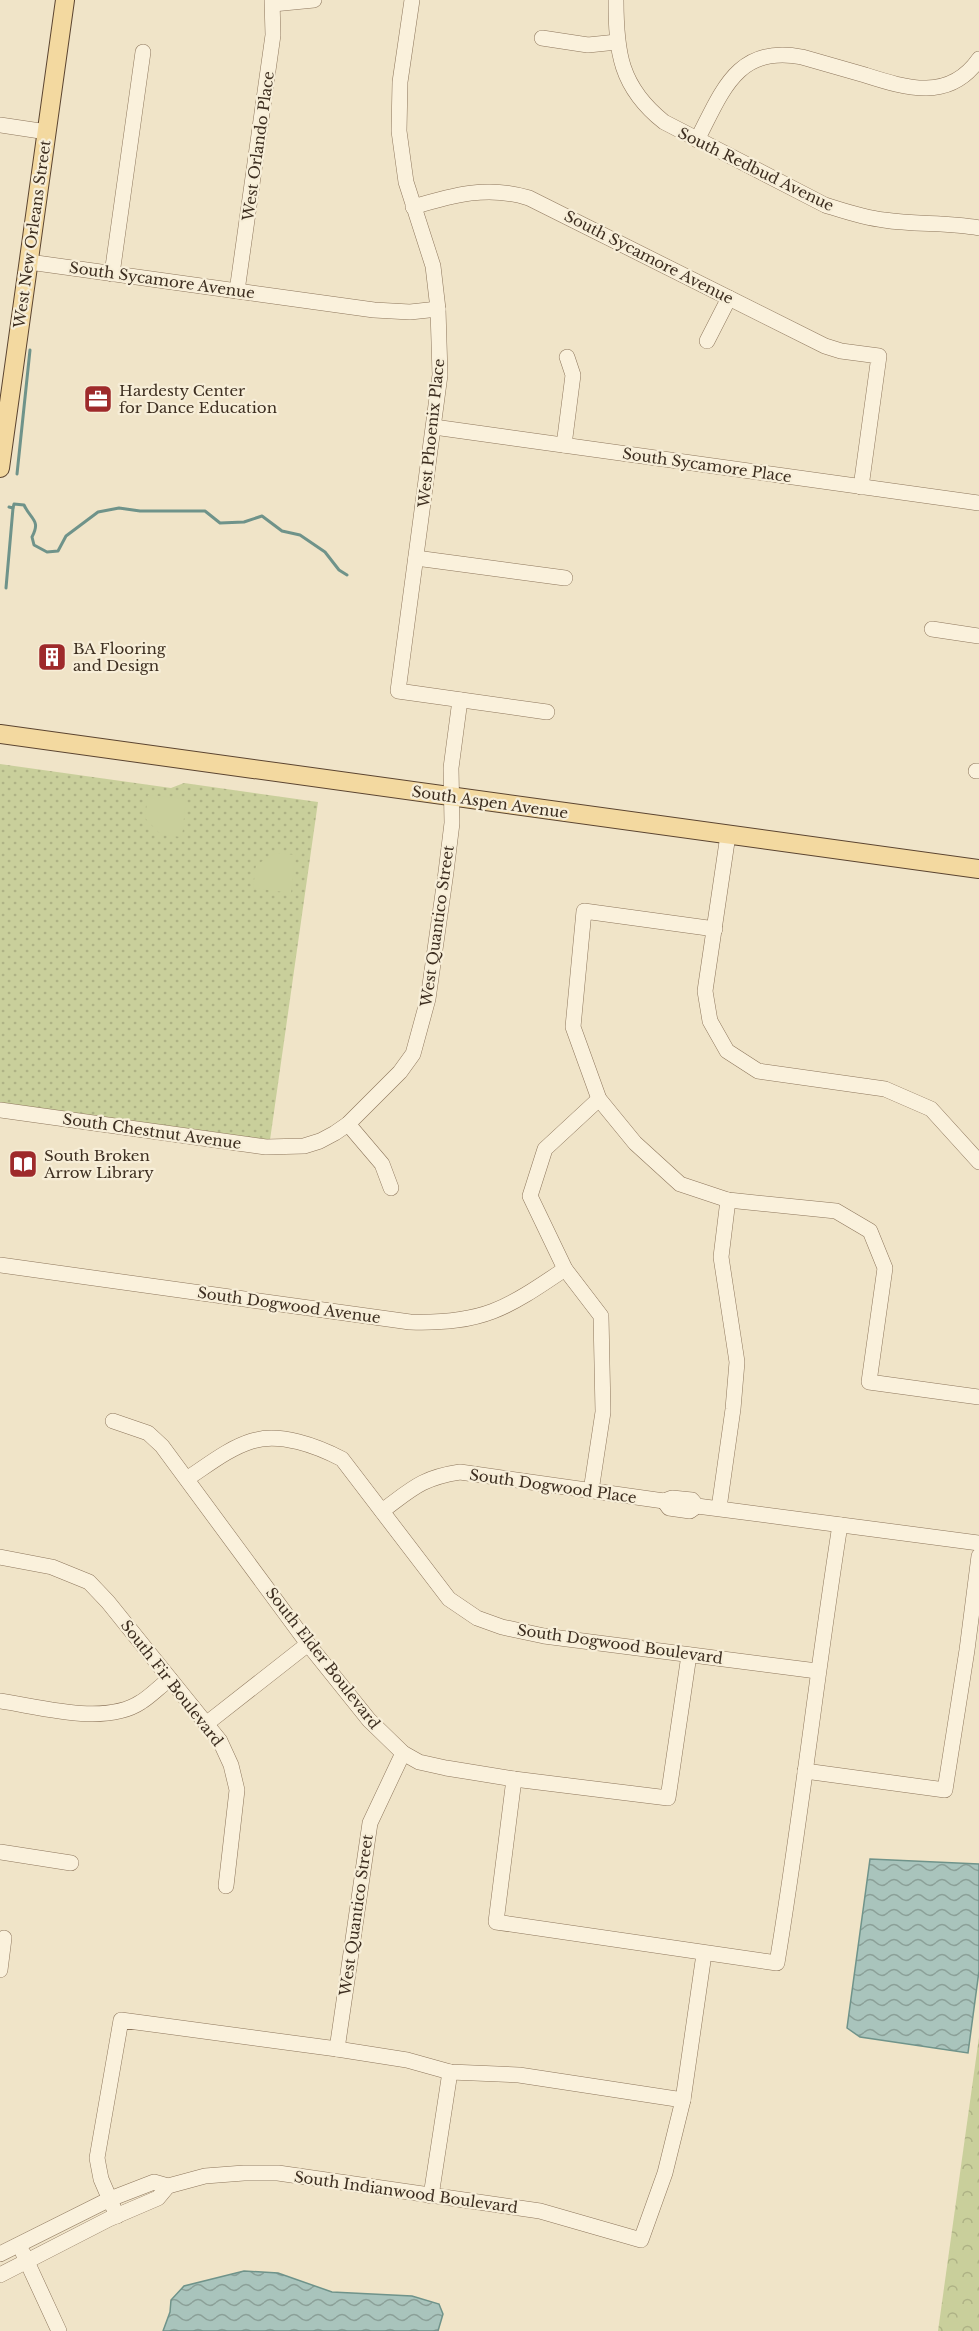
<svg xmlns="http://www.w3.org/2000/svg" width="979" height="2331" font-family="'Libre Baskerville',serif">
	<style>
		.grass { fill: url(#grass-dots) }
		.forest { fill: url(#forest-crowns) }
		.pitch { fill: #c9cf9b }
		.water { fill: url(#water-waves); stroke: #6f938a; stroke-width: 1.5 }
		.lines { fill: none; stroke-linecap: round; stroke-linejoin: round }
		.stream { stroke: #6f938a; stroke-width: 3 }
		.minor-casing { stroke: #8d765c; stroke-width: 16 }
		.major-casing { stroke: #5b4430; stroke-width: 20 }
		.minor { stroke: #faf1dc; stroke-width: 15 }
		.major { stroke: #f3d9a0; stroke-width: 18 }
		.labels { text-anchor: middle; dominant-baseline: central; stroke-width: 4.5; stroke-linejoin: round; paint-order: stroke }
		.street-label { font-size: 15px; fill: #3d2e20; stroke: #f7eed8 }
		.poi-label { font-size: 15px; fill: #3d2e20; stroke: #f7eed8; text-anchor: start }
	</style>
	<defs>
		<pattern id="grass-dots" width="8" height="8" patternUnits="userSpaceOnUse" patternTransform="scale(1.5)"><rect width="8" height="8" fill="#c9cf9b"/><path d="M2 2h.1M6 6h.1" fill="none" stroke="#aeb285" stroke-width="1.8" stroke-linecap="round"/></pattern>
		<pattern id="forest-crowns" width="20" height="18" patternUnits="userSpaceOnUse" patternTransform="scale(1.5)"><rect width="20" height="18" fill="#c9cf9b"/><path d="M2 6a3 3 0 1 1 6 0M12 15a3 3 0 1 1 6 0" fill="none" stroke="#aeb285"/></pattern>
		<pattern id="water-waves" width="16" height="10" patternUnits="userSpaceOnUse" patternTransform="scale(1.5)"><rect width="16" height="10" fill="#a9c4bc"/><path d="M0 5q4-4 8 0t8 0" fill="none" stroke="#8ba098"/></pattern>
	</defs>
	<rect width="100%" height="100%" fill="#f0e4c8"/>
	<polygon class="grass" points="0,764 171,788 184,783 318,802 270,1140 0,1104"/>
	<polygon class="forest" points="979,2037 979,2331 938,2331"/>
	<g class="pitch">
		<polygon points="148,795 186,799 182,837 161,835 145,818"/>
		<polygon points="276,853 296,855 291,893 253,888 256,865"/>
	</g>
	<g class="water">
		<polygon points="870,1859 979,1864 979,1971 968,2053 860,2037 847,2028"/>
		<polygon points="244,2271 278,2273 332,2292 412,2296 439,2304 443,2314 438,2331 163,2331 170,2312 171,2300 184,2286"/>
	</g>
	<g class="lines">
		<g class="stream">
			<polyline points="17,474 30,350"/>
			<path d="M 9,507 L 13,508 L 14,504 L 24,505 C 31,520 41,520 32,537 L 34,545 L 47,552 L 58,551 L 66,536 L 98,512 L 119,508 L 140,511 L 205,511 L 220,523 L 244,522 L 262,516 L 282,531 L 300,535 L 325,552 L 339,570 L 347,575"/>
			<polyline points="6,588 13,508"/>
		</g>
		<g class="minor-casing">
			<g id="minor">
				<polyline points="412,0 400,82 399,131 406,182 433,266 438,309 440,375 398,691 547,712"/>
				<path d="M 616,0 C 616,52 620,87 664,122 L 825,205 C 844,211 864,218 884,220 C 916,225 948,222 979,228"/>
				<polyline points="273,4 314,0"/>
				<polyline points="542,38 588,45 617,42"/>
				<polyline points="0,125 47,132"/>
				<path d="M 697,140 C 722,92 737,44 802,57 C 823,63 844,69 865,75 C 906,88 949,102 979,59"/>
				<path d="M 413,207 C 453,195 488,185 529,198 L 825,346 L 841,351 L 879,356 L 861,487"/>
				<polyline points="29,262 374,310 410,312 438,309"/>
				<polyline points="112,274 143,52"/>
				<polyline points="237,291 273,35 272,0"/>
				<polyline points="707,341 729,298"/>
				<polyline points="434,427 979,503"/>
				<polyline points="564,445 573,375 567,357"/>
				<polyline points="416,558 565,578"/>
				<polyline points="932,629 979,636"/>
				<polyline points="976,771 979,771"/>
				<polyline points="728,835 705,991 710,1021 727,1051 758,1071 885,1089 931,1109 979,1162"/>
				<polyline points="715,929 584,911 573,1027 599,1099 635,1143 680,1184 728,1200 836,1211 870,1231 885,1268 869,1382 979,1397"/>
				<polyline points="0,1110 266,1147 304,1146 320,1141 335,1133 348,1124 400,1072 413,1054 428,999 446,872 452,823 451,768 460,700"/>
				<polyline points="348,1124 382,1164 391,1188"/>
				<path d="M 0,1265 L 410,1322 C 483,1324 506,1309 565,1269"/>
				<polyline points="113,1421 148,1433 162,1446 308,1644 369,1720 403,1753 419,1762 446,1768 514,1779 668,1798 689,1655"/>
				<path d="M 188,1478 C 208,1465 229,1448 252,1441 C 280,1432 317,1446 342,1459 L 449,1599 L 477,1618 L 502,1627 L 544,1636 L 817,1671"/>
				<polyline points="591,1491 603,1412 601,1316 565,1269 530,1196 545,1149 599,1099"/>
				<polyline points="664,1501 669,1508 690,1511 697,1506"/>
				<polyline points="719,1508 733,1409 737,1362 721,1257 728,1200"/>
				<path d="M 382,1511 C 412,1489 421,1478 460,1472 L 664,1501 L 672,1498 L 692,1500 L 697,1506 L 979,1543"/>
				<polyline points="0,1557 52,1567 89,1582 108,1602 220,1741 231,1765 237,1790 226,1886"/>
				<path d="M 0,1701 C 41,1707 105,1726 141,1702 C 151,1696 160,1686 170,1679"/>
				<polyline points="206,1724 308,1644"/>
				<polyline points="805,1771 945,1790 967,1650 979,1556"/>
				<path d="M 514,1779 L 496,1922 L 777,1963 C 801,1818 817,1671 840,1525"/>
				<polyline points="0,1852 71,1863"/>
				<polyline points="0,1970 4,1938"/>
				<polyline points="337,2049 370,1823 403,1753"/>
				<polyline points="431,2196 450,2072"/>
				<polyline points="117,2216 101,2179 97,2158 121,2020 337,2049 407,2060 450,2072 519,2075 683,2100"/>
				<polyline points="23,2253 59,2331"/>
				<polyline points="0,2254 110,2199 154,2182 168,2186 205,2176 244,2173 278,2173 540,2211 641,2240 665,2173 683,2100 704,1954"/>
				<polyline points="0,2275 109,2219 158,2198 168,2186"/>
			</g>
		</g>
		<g class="major-casing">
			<g id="major">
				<polyline points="0,468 65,0"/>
				<polyline points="0,734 979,869"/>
			</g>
		</g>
		<use href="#minor" class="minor"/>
		<use href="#major" class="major"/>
	</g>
	<defs>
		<g id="office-square" transform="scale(1.5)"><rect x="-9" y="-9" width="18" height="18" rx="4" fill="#9e2a2b" stroke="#f7eed8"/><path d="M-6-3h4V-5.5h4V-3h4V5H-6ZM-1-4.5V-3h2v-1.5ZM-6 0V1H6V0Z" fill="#fff"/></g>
		<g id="building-square" transform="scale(1.5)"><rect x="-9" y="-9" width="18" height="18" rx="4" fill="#9e2a2b" stroke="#f7eed8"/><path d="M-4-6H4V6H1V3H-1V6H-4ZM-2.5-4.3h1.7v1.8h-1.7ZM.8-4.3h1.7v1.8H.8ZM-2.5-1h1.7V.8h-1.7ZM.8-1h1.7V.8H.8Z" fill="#fff"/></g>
		<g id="library-square" transform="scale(1.5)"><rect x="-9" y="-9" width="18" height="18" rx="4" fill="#9e2a2b" stroke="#f7eed8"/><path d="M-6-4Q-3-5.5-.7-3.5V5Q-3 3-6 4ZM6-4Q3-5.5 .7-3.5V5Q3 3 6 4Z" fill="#fff"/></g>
	</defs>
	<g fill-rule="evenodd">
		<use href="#office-square" x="98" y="399"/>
		<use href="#building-square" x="52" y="657"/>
		<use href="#library-square" x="23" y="1164"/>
	</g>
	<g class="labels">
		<g class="street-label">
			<text transform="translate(258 146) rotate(-82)">West Orlando Place</text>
			<text transform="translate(756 169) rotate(26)">South Redbud Avenue</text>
			<text transform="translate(32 234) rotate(-82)">West New Orleans Street</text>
			<text transform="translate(649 257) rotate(27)">South Sycamore Avenue</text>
			<text transform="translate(162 280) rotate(8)">South Sycamore Avenue</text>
			<text transform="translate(431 433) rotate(-84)">West Phoenix Place</text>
			<text transform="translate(707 465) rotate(8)">South Sycamore Place</text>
			<text transform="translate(490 802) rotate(8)">South Aspen Avenue</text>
			<text transform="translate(437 926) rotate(-82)">West Quantico Street</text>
			<text transform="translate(152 1131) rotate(8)">South Chestnut Avenue</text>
			<text transform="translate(289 1305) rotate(8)">South Dogwood Avenue</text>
			<text transform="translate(553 1486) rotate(8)">South Dogwood Place</text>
			<text transform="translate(620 1644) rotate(8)">South Dogwood Boulevard</text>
			<text transform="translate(323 1658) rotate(52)">South Elder Boulevard</text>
			<text transform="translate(172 1683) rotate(52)">South Fir Boulevard</text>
			<text transform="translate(356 1915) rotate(-82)">West Quantico Street</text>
			<text transform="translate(406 2192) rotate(8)">South Indianwood Boulevard</text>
		</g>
		<g class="poi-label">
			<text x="119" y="390">Hardesty Center<tspan x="119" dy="17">for Dance Education</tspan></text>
			<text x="73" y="648">BA Flooring<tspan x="73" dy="17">and Design</tspan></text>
			<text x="44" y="1155">South Broken<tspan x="44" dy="17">Arrow Library</tspan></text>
		</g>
	</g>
</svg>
